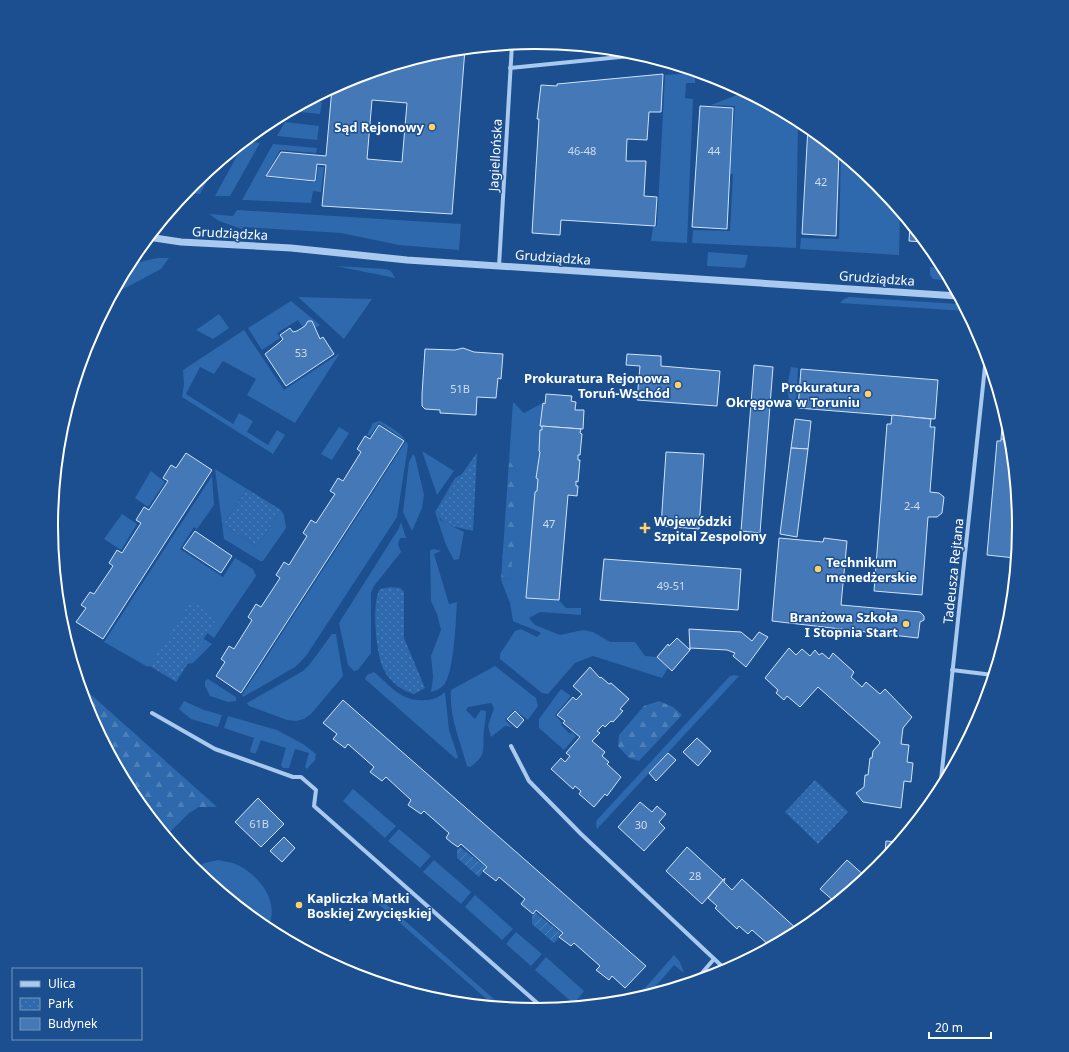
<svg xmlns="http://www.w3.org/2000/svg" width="1069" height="1052" font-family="'Noto Sans',sans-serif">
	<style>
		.grass { fill: #2e69ad }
		.forest { fill: url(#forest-firs) }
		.park { fill: url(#park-dots) }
		.garden { fill: url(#garden-furrows) }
		.building { fill: #4478b7; stroke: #cfe3fa; fill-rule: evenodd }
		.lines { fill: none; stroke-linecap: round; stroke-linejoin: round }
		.minor { stroke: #a9c9ee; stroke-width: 4 }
		.tertiary { stroke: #a9c9ee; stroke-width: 7 }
		.poi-dot { fill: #ffd166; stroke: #1b4f8f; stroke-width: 1.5 }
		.labels { text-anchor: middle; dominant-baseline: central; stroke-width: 3; stroke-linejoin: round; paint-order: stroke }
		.number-label { font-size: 11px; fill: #d0dded }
		.poi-label { font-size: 13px; font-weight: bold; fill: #fff; stroke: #1b4f8f; text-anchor: end }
		.street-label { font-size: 13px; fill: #fff; stroke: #1b4f8f }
		.rim { fill: none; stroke: #fff; stroke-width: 2 }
	</style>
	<defs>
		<pattern id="forest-firs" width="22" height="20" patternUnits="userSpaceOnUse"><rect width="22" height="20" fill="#2e69ad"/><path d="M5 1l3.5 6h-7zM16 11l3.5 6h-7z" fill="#4d80b9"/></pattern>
		<pattern id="park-dots" width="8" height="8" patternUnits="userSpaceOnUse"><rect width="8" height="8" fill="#2e69ad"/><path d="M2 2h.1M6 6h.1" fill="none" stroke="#4d80b9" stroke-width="1.8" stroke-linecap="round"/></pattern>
		<pattern id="garden-furrows" width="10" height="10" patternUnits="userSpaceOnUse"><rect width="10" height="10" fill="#2e69ad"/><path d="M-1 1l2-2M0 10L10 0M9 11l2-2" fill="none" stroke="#4d80b9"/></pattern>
	</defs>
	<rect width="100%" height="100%" fill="#1b4f8f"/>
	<g class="grass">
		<polygon points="695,73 695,83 686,83 685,98 693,99 687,243 651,241 653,227 657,226 665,75"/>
		<polygon points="745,92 798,121 796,248 692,243 693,230 730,231 733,174 730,174 735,106 711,105"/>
		<polygon points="308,101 322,102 320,114 290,111"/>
		<polygon points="285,122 319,126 317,140 277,136"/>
		<polygon points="245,141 260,143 230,196 215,196"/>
		<polygon points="273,144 317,148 316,153 280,150 265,177 316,182 318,167 324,167 321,192 313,191 311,203 242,200"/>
		<polygon points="841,154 877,184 900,212 899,255 800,249 801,238 839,239"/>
		<path d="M 216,165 L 200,194 L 189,193 C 189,181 207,172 216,165 Z"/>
		<polygon points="237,210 461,224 459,250 399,245 341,233 243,227 242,229 219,221 209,214 233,216"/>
		<polygon points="708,252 748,255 745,267 742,268 707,266"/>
		<path d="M 158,258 L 169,258 L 161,269 L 112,295 C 127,268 126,264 158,258 Z"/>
		<polygon points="336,266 386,269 391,271 395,278"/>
		<polygon points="930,267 943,268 950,281 933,279 930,275"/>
		<polygon points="298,297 372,299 344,339"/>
		<polygon points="849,297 958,304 963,306 966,311 840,303 844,299"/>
		<polygon points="291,301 320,325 307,333 298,320 277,333 280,338 262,350 248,328"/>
		<polygon points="219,314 229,328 213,339 196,330"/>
		<polygon points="97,322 87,353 86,370 62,425 87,341"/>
		<polygon points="244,330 284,390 340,353 295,423 247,395 256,379 223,361 214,374 200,367 186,394 233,424 239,413 253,421 247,432 268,445 277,430 285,435 273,454 182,397 184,384 183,370"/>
		<polygon points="791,367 798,368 796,403 789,401 787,387"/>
		<path d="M 513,402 L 524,413 L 543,403 L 541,426 L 542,426 L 542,430 L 540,431 L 539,451 L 540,452 L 536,478 L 538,479 L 537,491 L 535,492 L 526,598 L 559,600 L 566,608 L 581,608 L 581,615 L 540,612 L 529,618 L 535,625 L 560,635 L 583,630 L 593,632 L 610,642 L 635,642 L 645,656 L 657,657 L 668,668 L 662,678 L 593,656 L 575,663 L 548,694 L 542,693 L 500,659 L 500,654 L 515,631 L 521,629 L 537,637 L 541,633 C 532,628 523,626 513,621 L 510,603 L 501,580 L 510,578 L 517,472 L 509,460 Z"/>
		<path d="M 380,421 C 390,427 405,434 408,446 L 397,517 L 306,656 L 295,667 L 243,697 L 242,695 L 406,441 L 379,423 L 370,436 L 367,435 L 373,423 Z"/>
		<polygon points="339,427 349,433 332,460 321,454"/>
		<polygon points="422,451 454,471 437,495"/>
		<polygon points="413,454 415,457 424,495 422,508 412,531 403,512 409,462"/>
		<polygon points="215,469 247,489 223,524 257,547 281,510 284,515 286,528 263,561 260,561 224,539"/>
		<polygon points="151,471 165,482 148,507 135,498"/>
		<polygon points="462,474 439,506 438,511 440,520 464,532 459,559 454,560 446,545 435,512 455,478"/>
		<polygon points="212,476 214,505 197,529 194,527 180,549 223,577 235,558 253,569 256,576 214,638 200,628 190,630 212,644 193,663 160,668 146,666 104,642"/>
		<polygon points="122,514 137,524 121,550 104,539"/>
		<polygon points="401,522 406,538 400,538 398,544 401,552 374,586 371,593 371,653 358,670 354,671 348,665 339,623 399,528"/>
		<path d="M 434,549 L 441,551 L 434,554 L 449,604 L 457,602 C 456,620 454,672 444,685 C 440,689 435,691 431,692 L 433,677 L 431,656 L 441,630 L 437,614 L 431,601 L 430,550 Z"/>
		<polygon points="332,634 336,634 343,676 311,714 304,719 296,721 287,720 249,706 247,703 303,671 310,664"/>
		<path d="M 495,666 L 536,698 L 538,706 L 528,720 L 514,710 L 505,720 L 512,727 L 505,726 L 491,737 L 488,726 L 494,708 L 491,703 L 468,707 L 466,710 L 475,719 L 481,710 L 486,711 C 486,718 485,723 484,730 C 482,748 488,755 470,767 L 467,766 C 460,740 449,717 451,690 Z"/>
		<path d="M 374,672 C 391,686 401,702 425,700 C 433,700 438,698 445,692 L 449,730 L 458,757 L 456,759 L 365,679 L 367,675 Z"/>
		<polygon points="734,675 739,676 597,829 596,824 597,820 730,676"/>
		<polygon points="208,679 236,697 236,701 228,702 210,696 205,686 205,681"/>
		<polygon points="561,689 571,696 555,715 562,723 561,725 570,734 572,732 576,736 564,750 539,728 539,719"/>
		<polygon points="184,701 204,710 222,715 218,727 191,719 179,709"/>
		<polygon points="228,716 277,730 303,744 316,754 315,760 307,769 305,767 309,753 295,749 289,768 283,768 281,765 286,748 261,740 256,753 252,753 250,751 254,738 224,728"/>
		<polygon points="353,789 396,826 385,838 343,801"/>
		<polygon points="399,829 431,856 420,868 388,841"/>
		<path d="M 218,860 C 223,861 228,862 233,863 C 259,873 282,903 267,929 L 195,871 L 204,863 Z"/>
		<polygon points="434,860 471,892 461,904 423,872"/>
		<polygon points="368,892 371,891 503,1007 489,1006 491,1003 375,901 376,897 374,896 372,899 369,896"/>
		<polygon points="475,895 513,929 502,940 465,907"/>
		<polygon points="516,932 542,954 531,966 506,944"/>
		<polygon points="674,955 680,962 684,973 674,965 650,993 651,994 648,995 644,991 637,998 634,995 646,987"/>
		<polygon points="546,957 584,991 574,1004 535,970"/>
	</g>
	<g class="forest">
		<polygon points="509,460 517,472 519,508 510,578 501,580"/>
		<polygon points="79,684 217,807 199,807 189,813 166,836 132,795 87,711"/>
		<polygon points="659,701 673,707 682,715 639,761 629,758 618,746 619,735 644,706"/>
	</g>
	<g class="park">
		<path d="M 477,453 L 473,531 C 459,527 433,526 439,506 Z"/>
		<polygon points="247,489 281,510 257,547 223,524"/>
		<path d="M 391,587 L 400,588 L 404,592 L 404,638 L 425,688 L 414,694 C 402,691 391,682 385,672 C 376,658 371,602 380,589 Z"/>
		<polygon points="191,601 217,618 176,682 150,666"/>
		<polygon points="815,780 848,812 818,844 785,812"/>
	</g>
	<g class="garden">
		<polygon points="460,847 486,867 479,877 457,858 457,850"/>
		<polygon points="535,912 562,934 554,943 532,924 532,916"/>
	</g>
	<g class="building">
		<polygon points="542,43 573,46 542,49"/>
		<path d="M 465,49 L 452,214 L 322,206 L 326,165 L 317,164 L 315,181 L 266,176 L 281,152 L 326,156 L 332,88 L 349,79 L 440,51 ZM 372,100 L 407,103 L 402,162 L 367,159 Z"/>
		<polygon points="663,74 661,112 649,112 647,140 627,139 626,161 646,161 644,196 657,197 655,226 561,220 560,235 532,233 539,119 537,119 541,85 557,86 557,84"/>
		<polygon points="700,106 733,108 727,229 692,227"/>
		<polygon points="808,127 839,153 836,236 802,234"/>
		<polygon points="910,225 924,242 909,241"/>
		<polygon points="308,321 312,321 320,339 323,337 334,354 286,386 265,354 280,342 283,339 280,335 290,328 293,332 297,331 305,326"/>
		<polygon points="463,348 474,352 503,354 501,379 498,378 496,398 477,397 476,415 440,413 440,410 425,409 422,406 422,394 425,349 455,350"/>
		<polygon points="627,354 661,356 661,366 720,371 717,406 637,400 640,366 626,365"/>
		<polygon points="754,365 773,367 760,533 741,531"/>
		<polygon points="801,369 938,380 935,419 798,408"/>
		<polygon points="546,394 572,396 571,401 576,402 575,410 584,410 583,429 540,426 543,403 545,404"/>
		<polygon points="1003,412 1009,432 1010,440 1001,439"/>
		<polygon points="892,415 931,419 930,427 935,427 930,492 939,493 944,497 942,513 937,517 928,517 922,595 874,591 887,424 891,424"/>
		<polygon points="795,419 811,421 808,449 791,448"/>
		<polygon points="379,425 404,441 241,693 216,676 225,662 221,659 229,646 234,649 252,620 248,617 256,604 261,607 280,578 276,575 284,562 289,565 307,536 303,533 306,528 311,520 316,523 335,494 330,491 338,478 343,481 361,452 357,449 365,436 370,439"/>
		<polygon points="542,426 581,429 580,433 582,434 580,455 578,455 578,460 580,460 578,482 576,481 576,486 578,486 577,496 568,495 559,600 526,598 535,492 537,491 538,479 536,478 540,452 539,451 540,430 542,430"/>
		<polygon points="1001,439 1010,440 1018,526 1015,558 987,555 997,441 1001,441"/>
		<polygon points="791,448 808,449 797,537 780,534"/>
		<polygon points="666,452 704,454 699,529 661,526"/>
		<polygon points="186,453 212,470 103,639 76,622 86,608 81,605 90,592 94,594 113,566 109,563 117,550 122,553 141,523 136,520 144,507 149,510 168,481 163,478 171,465 176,468"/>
		<polygon points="195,531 232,556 221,573 183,548"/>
		<polygon points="779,538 823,542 824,538 847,541 841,605 920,612 924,616 924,620 920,622 918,638 772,621"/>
		<polygon points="604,559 741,569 738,610 600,600"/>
		<polygon points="689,629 741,632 752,641 759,632 768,637 746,667 733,656 735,653 727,650 690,648 690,650"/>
		<polygon points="677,638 690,650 672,671 657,657 668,644 669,646"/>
		<polygon points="789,648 796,655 802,649 810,656 815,650 819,655 822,653 829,659 833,653 854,672 851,677 862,687 866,682 880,694 885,689 912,717 903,728 901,744 909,745 907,762 913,763 911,782 904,781 901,808 863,802 856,793 864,787 865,775 868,775 870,758 872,758 873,751 880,743 879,741 818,687 800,707 787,696 784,700 776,693 778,690 765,678"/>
		<polygon points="590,667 600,678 601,677 609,684 611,683 629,699 620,709 623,711 613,722 611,721 605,727 603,725 597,731 600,733 592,741 605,752 602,756 609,762 607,764 621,777 607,796 605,794 594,807 579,794 581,791 575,786 573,789 551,769 561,758 565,762 570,756 566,753 580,737 563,723 565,721 557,715 573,697 576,700 582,694 573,686"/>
		<polygon points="343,700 646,966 625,988 612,976 609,980 596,970 600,966 574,943 571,946 559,937 563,933 536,910 533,914 521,904 525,899 499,877 496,881 483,871 487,867 461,844 458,847 452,843 446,838 449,833 424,811 421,814 408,805 411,800 386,777 382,781 370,772 374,767 348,744 345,748 333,739 337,734 323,723"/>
		<polygon points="515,711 524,720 517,728 507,719"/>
		<polygon points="697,738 711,751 698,766 683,752"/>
		<polygon points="668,753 676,760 656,781 649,773"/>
		<polygon points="258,798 284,824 261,847 235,822"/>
		<polygon points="640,802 652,812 657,806 666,814 659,822 665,828 644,851 618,827"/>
		<polygon points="284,837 295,848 282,862 270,851"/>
		<polygon points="886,841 898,842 890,852 885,852"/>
		<polygon points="687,847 723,880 702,904 666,871"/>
		<polygon points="847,860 866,877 833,904 835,902 820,889"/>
		<polygon points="725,878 724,882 732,890 742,879 799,931 770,946 752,930 748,934 739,926 737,929 715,908 717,906 708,898"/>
	</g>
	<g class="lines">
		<g class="minor">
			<polyline points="510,68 640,55"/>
			<polyline points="499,266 512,44"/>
			<polyline points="952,670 993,675"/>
			<polyline points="152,713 215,749 293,777 301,777 316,790 314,806 544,1009"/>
			<polyline points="511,746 529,781 581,834 726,970"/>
			<polyline points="940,789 986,357"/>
			<polyline points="696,980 714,959"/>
		</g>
		<polyline class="tertiary" points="148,237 181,242 291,248 407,260 958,296"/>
	</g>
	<g class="poi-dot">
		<circle cx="432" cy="127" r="4"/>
		<circle cx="678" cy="385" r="4"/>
		<circle cx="868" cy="394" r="4"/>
		<path d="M643 522h4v4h4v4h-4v4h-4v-4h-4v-4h4z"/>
		<circle cx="818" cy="569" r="4"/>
		<circle cx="906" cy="624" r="4"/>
		<circle cx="299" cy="905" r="4"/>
	</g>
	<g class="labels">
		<g class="number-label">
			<text x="582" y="150">46-48</text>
			<text x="714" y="150">44</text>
			<text x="821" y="181">42</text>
			<text x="301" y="352">53</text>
			<text x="460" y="388">51B</text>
			<text x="912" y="505">2-4</text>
			<text x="549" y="523">47</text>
			<text x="671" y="585">49-51</text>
			<text x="259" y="823">61B</text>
			<text x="641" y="824">30</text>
			<text x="695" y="875">28</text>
		</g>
		<g class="poi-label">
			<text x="424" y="127">Sąd Rejonowy</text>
			<text x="670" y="378">Prokuratura Rejonowa<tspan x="670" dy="15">Toruń-Wschód</tspan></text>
			<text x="860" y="387">Prokuratura<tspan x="860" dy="15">Okręgowa w Toruniu</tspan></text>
			<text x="654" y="521" text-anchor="start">Wojewódzki<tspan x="654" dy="15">Szpital Zespolony</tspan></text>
			<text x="826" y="562" text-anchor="start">Technikum<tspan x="826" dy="15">menedżerskie</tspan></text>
			<text x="898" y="617">Branżowa Szkoła<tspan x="898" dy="15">I Stopnia Start</tspan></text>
			<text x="307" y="898" text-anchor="start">Kapliczka Matki<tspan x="307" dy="15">Boskiej Zwycięskiej</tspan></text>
		</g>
		<g class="street-label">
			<text transform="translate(495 155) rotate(-87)">Jagiellońska</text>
			<text transform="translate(230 233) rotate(3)">Grudziądzka</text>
			<text transform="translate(553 257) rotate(4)">Grudziądzka</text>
			<text transform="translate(877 278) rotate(4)">Grudziądzka</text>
			<text transform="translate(953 571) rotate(-84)">Tadeusza Rejtana</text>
		</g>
	</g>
	<path d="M0 0H1069V1052H0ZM58 526a477 477 0 1 1 954 0a477 477 0 1 1-954 0Z" fill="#1b4f8f" fill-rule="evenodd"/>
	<path class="rim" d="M58 526a477 477 0 1 1 954 0a477 477 0 1 1-954 0Z"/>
	<rect x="12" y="968" width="130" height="72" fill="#1b4f8f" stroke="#7695bc"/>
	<rect x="20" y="981" width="20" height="6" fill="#a9c9ee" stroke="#7695bc"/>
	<text x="48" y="988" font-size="12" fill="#ffffff">Ulica</text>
	<rect x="20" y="998" width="20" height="12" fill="url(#park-dots)" stroke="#7695bc"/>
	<text x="48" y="1008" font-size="12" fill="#ffffff">Park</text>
	<rect x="20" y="1018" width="20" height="12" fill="#4478b7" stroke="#7695bc"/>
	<text x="48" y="1028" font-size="12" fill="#ffffff">Budynek</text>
	<path d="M929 1032v6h62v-6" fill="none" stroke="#ffffff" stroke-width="2"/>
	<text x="935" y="1032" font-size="12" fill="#ffffff" stroke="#1b4f8f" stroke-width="3" paint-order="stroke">20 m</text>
</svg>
